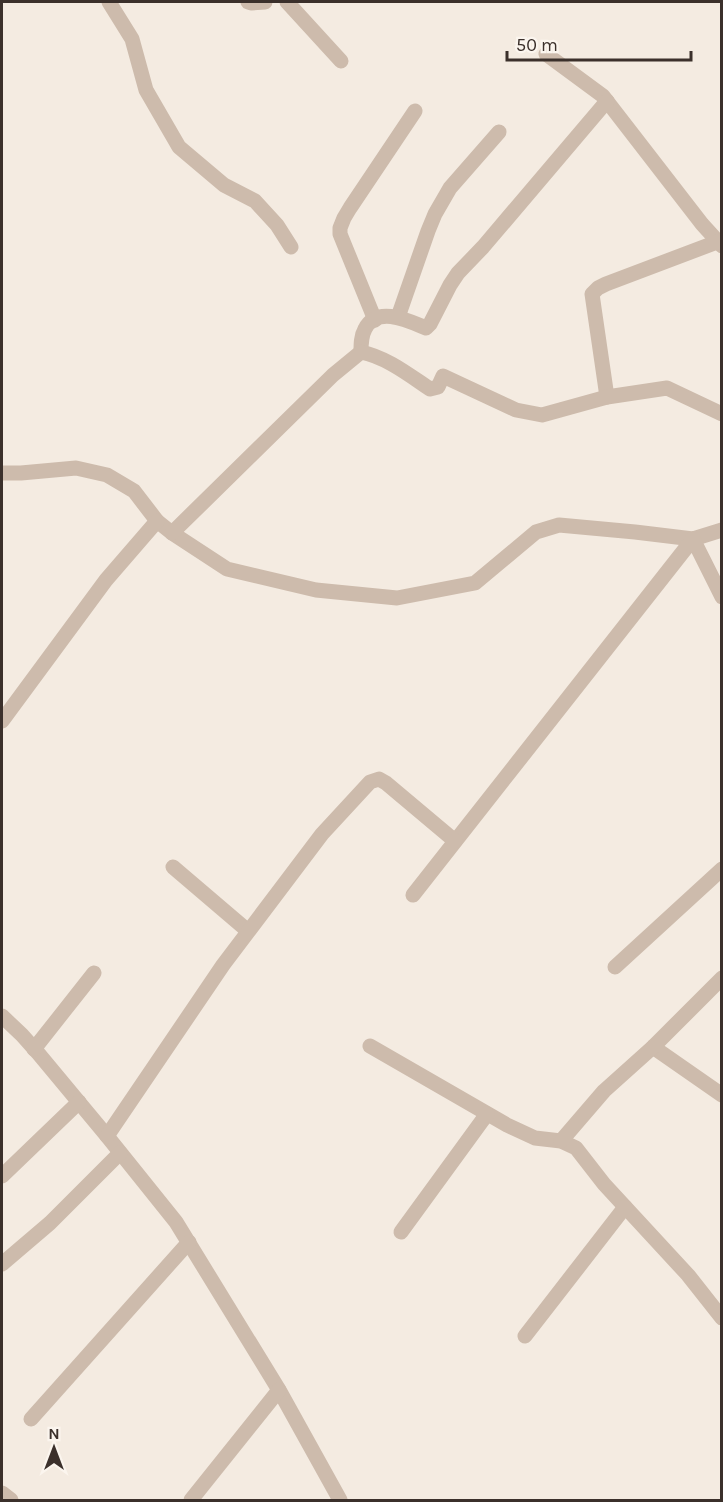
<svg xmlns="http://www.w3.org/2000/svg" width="723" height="1502" font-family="Karla,sans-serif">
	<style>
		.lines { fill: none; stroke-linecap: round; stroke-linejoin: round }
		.minor { stroke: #cdbbac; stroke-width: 15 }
	</style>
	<rect width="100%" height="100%" fill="#f4ebe1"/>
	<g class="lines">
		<g class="minor">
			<polyline points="109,2 132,39 146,90 179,147 224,185 255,201 277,225 291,247"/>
			<polyline points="248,2 251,3 265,2"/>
			<polyline points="287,2 341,61"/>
			<polyline points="546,54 603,96 702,224 722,246"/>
			<polyline points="398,317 428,231 435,214 450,188 499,132"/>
			<polyline points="375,320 340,234 340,228 344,218 350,208 415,111"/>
			<path d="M 361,352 C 361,344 361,336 365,329 C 377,305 409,321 426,328 L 430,324 L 450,285 L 458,273 L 483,247 L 607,101"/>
			<polyline points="607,397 592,294 598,288 606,284 717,242"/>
			<polyline points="2,473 21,473 76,468 107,475 134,491 157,521 172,533 227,569 316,590 397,598 475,583 536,532 559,525 635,532 693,539 722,530"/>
			<path d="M 172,533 L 333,375 L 361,352 C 386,357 409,375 430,389 L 438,387 L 443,376 L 516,410 L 542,415 L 607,397 L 667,388 L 722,414"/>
			<polyline points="2,721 106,580 157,521"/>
			<polyline points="173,867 248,931"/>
			<polyline points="413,895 693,539 722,597"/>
			<polyline points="615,967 722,869"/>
			<polyline points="2,1016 22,1035 38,1053 107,1136 176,1222 279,1390 340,1500"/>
			<polyline points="370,1046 507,1125 535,1138 561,1141 576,1148 604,1184 688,1275 722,1318"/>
			<polyline points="653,1047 722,1095"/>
			<polyline points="34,1049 94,973"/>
			<polyline points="107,1136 223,965 322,834 370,782 379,779 386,783 455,841"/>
			<polyline points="561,1141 604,1091 653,1047 722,978"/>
			<polyline points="2,1176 79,1102"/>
			<polyline points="401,1232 487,1114"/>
			<polyline points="2,1264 50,1223 120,1153"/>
			<polyline points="525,1336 625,1207"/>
			<polyline points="31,1419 189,1242"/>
			<polyline points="2,1493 11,1500"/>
			<polyline points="191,1500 279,1390"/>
		</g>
	</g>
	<rect width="723" height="1502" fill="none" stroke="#3b302b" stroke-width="6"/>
	<g transform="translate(54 1448)" stroke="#fbf5ee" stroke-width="4.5" paint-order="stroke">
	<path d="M0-4.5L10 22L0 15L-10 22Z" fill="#3b302b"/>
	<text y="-9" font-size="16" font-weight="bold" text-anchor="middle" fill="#3b302b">N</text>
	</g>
	<path d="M507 51v9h184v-9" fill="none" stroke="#3b302b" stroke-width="3"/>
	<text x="516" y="51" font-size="18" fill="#3b302b" stroke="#fbf5ee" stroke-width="4.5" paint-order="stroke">50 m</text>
</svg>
